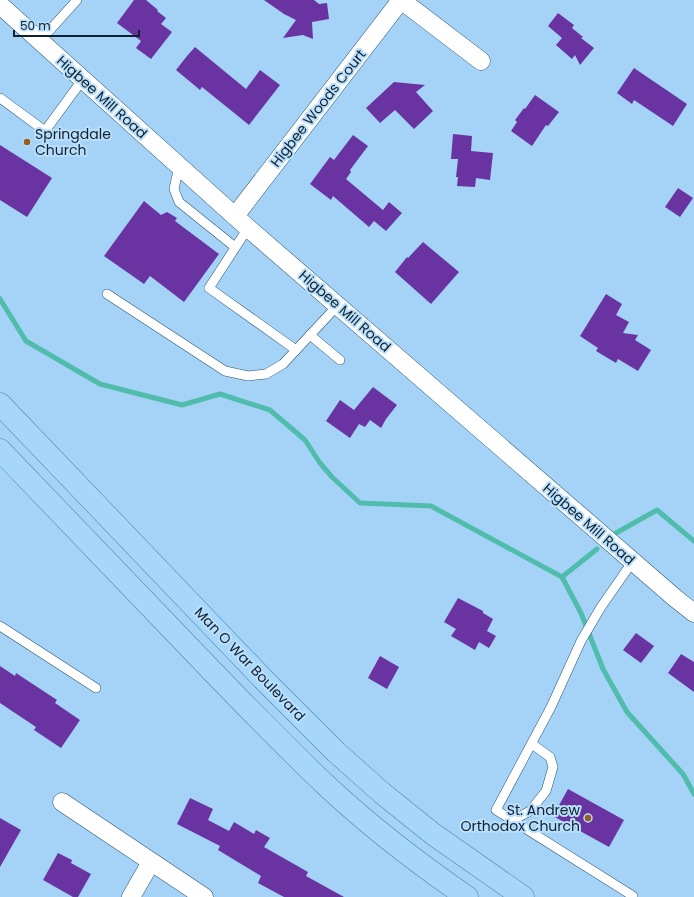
<svg xmlns="http://www.w3.org/2000/svg" width="694" height="897" font-family="Poppins,sans-serif">
	<style>
		.lines { fill: none; stroke-linecap: round; stroke-linejoin: round }
		.stream { stroke: #50bcab; stroke-width: 5 }
		.building { fill: #6934a2 }
		.service-casing { stroke: #295574; stroke-width: 10 }
		.minor-casing { stroke: #295574; stroke-width: 19 }
		.primary-casing { stroke: #4b85af; stroke-width: 23 }
		.service { stroke: #fff; stroke-width: 9 }
		.minor { stroke: #fff; stroke-width: 18 }
		.primary { stroke: #a6d6f9; stroke-width: 22 }
		.poi-dot { fill: #995d1f; stroke: #badffc; stroke-width: 1.5 }
		.labels { text-anchor: middle; dominant-baseline: central; stroke-width: 4; stroke-linejoin: round; paint-order: stroke }
		.street-label { font-size: 14px; fill: #0f212e; stroke: #badffc }
		.poi-label { font-size: 14px; fill: #0f212e; stroke: #badffc; text-anchor: start }
	</style>
	<rect width="100%" height="100%" fill="#a4d3f7"/>
	<g class="lines">
		<g class="stream">
			<polyline points="0,299 26,341 100,384 182,405 220,394 270,410 305,440 320,463 332,477 360,503 431,506 562,577 597,549"/>
			<polyline points="616,533 657,510 694,541"/>
			<polyline points="562,577 581,613 603,669 627,712 683,774 694,794"/>
		</g>
	</g>
	<g class="building">
		<polygon points="134,0 146,0 158,10 157,11 166,18 161,24 172,32 151,59 136,48 141,41 117,23"/>
		<polygon points="264,0 314,0 319,4 327,3 329,19 312,22 313,39 303,35 283,38 296,20 284,14"/>
		<polygon points="558,13 574,25 572,28 583,37 581,38 594,48 580,65 575,55 572,59 556,45 562,38 548,26"/>
		<polygon points="195,47 246,89 260,70 280,85 249,125 202,87 200,90 176,70 187,56"/>
		<polygon points="634,68 687,104 673,126 634,100 632,104 617,93"/>
		<polygon points="394,82 425,85 416,92 433,111 414,129 395,110 380,123 366,108"/>
		<polygon points="535,95 559,112 548,126 546,125 532,146 511,131 517,122 515,120 524,108 525,109"/>
		<polygon points="453,134 472,136 471,151 493,153 490,180 476,178 475,187 457,186 458,177 456,177 458,159 451,159"/>
		<polygon points="353,135 368,146 350,170 351,172 346,179 383,210 389,202 402,213 386,231 374,221 369,227 333,196 331,200 310,184 330,157 334,160"/>
		<polygon points="0,145 52,178 27,217 0,200"/>
		<polygon points="678,188 693,198 680,217 665,207"/>
		<polygon points="144,201 161,215 167,212 177,218 175,221 219,254 184,302 150,276 144,284 104,256"/>
		<polygon points="423,242 459,272 431,304 395,272 407,257 408,258"/>
		<polygon points="606,294 622,304 616,315 629,322 623,333 638,335 635,340 651,350 638,371 618,359 616,363 596,351 598,348 580,336"/>
		<polygon points="373,387 397,405 386,419 381,428 370,420 365,427 359,424 350,438 326,421 340,400 354,410"/>
		<polygon points="458,598 483,611 483,613 493,619 487,631 496,636 489,648 479,642 475,650 451,636 456,629 444,622"/>
		<polygon points="636,633 654,646 641,663 623,650"/>
		<polygon points="681,654 694,662 694,692 668,673"/>
		<polygon points="380,656 399,667 387,689 368,678"/>
		<polygon points="0,666 15,676 16,673 57,700 55,703 80,720 61,748 34,730 36,727 0,703"/>
		<polygon points="568,789 624,820 609,847 553,816"/>
		<polygon points="190,798 213,809 208,820 229,831 234,822 254,834 256,830 270,838 264,847 308,872 306,876 344,897 284,897 258,883 261,876 218,850 220,846 177,824"/>
		<polygon points="0,818 21,830 0,867"/>
		<polygon points="58,853 72,860 71,863 91,874 78,897 73,897 43,880"/>
	</g>
	<g class="lines">
		<g class="service-casing">
			<g id="service">
				<polyline points="40,41 77,0"/>
				<polyline points="0,98 45,131 83,79"/>
				<polyline points="179,166 174,189 179,202 235,247"/>
				<polyline points="248,228 209,288 296,350"/>
				<polyline points="107,294 225,371 248,376 266,374 283,364 338,305"/>
				<polyline points="310,335 340,360"/>
				<polyline points="633,561 601,607 581,641 551,707 496,810 633,896"/>
				<polyline points="0,626 96,688"/>
				<polyline points="513,820 530,811 546,791 553,767 550,757 532,744"/>
			</g>
		</g>
		<g class="minor-casing">
			<g id="minor">
				<polyline points="401,0 481,61"/>
				<polyline points="0,5 248,228 675,598 694,613"/>
				<polyline points="235,216 401,0"/>
				<polyline points="62,802 204,897"/>
				<polyline points="131,897 151,862"/>
			</g>
		</g>
		<g class="primary-casing">
			<g id="primary">
				<polyline points="0,404 266,682 336,752 382,793 433,834 523,897"/>
				<path d="M 0,450 C 63,516 126,582 189,647 C 235,695 281,743 329,788 C 372,828 419,864 467,897"/>
			</g>
		</g>
		<use href="#service" class="service"/>
		<use href="#minor" class="minor"/>
		<use href="#primary" class="primary"/>
	</g>
	<g class="poi-dot">
		<circle cx="27" cy="142" r="4"/>
		<circle cx="588" cy="818" r="4"/>
	</g>
	<g class="labels">
		<g class="street-label">
			<text transform="translate(102 97) rotate(42)">Higbee Mill Road</text>
			<text transform="translate(318 108) rotate(-52)">Higbee Woods Court</text>
			<text transform="translate(345 311) rotate(41)">Higbee Mill Road</text>
			<text transform="translate(589 524) rotate(41)">Higbee Mill Road</text>
			<text transform="translate(250 664) rotate(46)">Man O War Boulevard</text>
		</g>
		<g class="poi-label">
			<text x="35" y="134">Springdale<tspan x="35" dy="16">Church</tspan></text>
			<text x="580" y="810" text-anchor="end">St. Andrew<tspan x="580" dy="16">Orthodox Church</tspan></text>
		</g>
	</g>
	<path d="M14 30v6h125v-6" fill="none" stroke="#0f212e" stroke-width="2"/>
	<text x="20" y="30" font-size="12" fill="#0f212e" stroke="#badffc" stroke-width="3" paint-order="stroke">50 m</text>
</svg>
